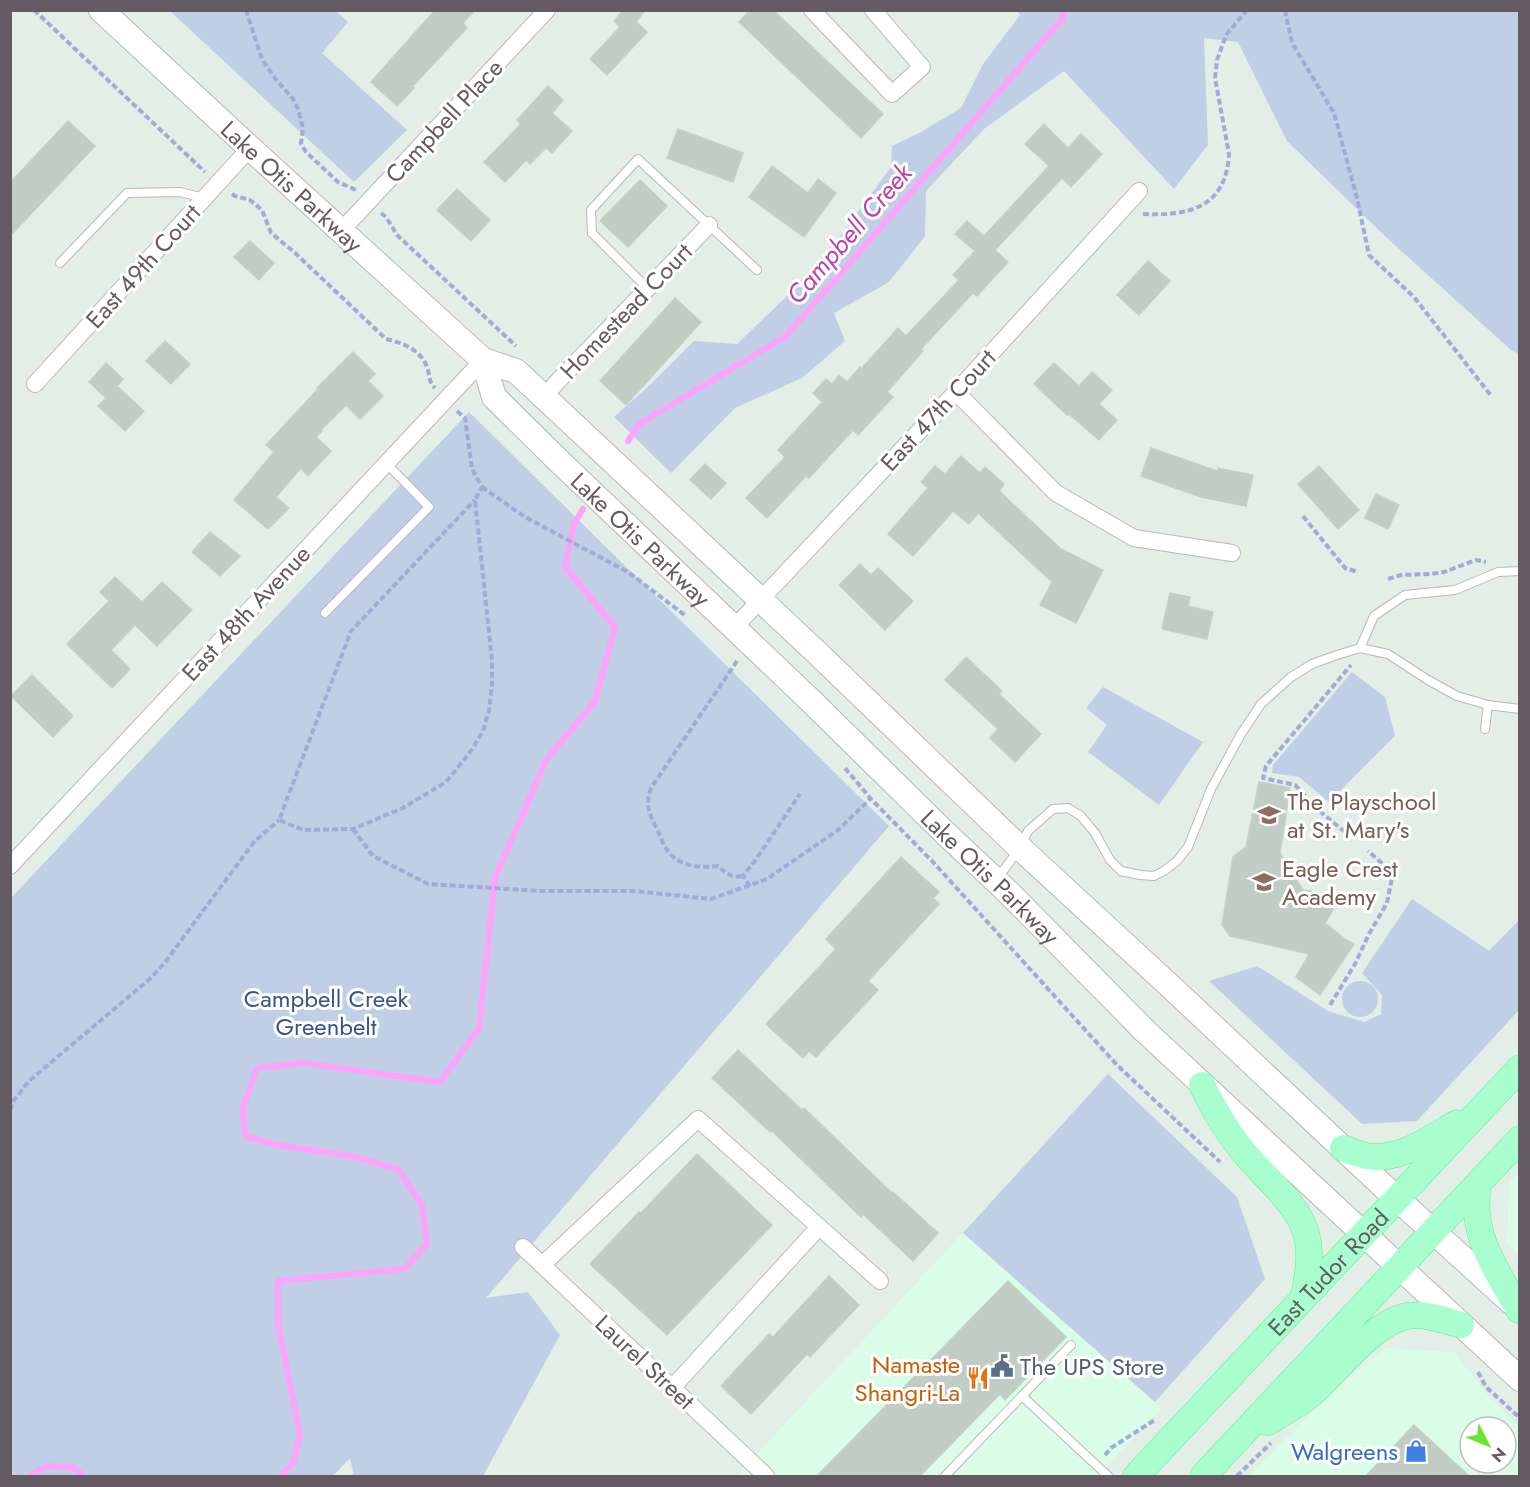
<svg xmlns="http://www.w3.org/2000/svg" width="1530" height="1487" font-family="Jost,sans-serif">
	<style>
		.commercial { fill: #d9fde6; fill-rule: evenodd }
		.green { fill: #c0cfe5 }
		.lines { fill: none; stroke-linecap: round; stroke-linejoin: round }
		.stream { stroke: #fea3fb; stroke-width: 6 }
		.building { fill: #c1ccc5; stroke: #c2d2c6; stroke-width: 1.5 }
		.service-casing { stroke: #bdb6bb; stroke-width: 10 }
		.minor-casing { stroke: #bdb6bb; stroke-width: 18 }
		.secondary-casing { stroke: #bdb5bb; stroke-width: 26 }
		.primary-casing { stroke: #5bef8a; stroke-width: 27 }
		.path { stroke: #a3aad7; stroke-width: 4; stroke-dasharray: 6 3; stroke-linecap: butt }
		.service { stroke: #fff; stroke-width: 8 }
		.minor { stroke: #fff; stroke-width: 16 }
		.secondary { stroke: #fff; stroke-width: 24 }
		.primary { stroke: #a8fece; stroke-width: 26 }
		.labels { text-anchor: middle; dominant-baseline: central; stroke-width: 6; stroke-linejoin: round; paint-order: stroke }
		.street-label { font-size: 24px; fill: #645b62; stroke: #fff }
		.education-label { font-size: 24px; fill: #785e54; stroke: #fff; text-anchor: start }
		.park-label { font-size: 24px; fill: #375387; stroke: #fff }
		.food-label { font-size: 24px; fill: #c56008; stroke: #fff; text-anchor: end }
		.service-label { font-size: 24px; fill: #4e5e75; stroke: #fff; text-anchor: start }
		.shop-label { font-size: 24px; fill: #366cbe; stroke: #fff; text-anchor: end }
		.water-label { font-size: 26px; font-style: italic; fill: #b843ab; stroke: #fff }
	</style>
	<rect width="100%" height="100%" fill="#e3eee7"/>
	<g class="commercial">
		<polygon points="1519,1171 1519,1255 1507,1243 1509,1183"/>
		<polygon points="963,1233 1161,1408 1098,1476 736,1476"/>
		<path d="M 1384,1348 L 1454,1352 L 1487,1394 L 1519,1426 L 1519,1476 L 1248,1476 L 1313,1411 ZM 1470,1427 L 1506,1427 L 1506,1463 L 1470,1463 Z"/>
	</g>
	<g class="green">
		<polygon points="170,11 336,11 348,22 322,53 407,130 354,182"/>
		<polygon points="1017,11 1519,11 1519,354 1511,350 1388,239 1287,141 1238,42 1204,38 1208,145 1174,189 1064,71 984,129 926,191 925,236 889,282 834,313 845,341 802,378 735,408 671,473 614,417 651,384 694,341 737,344 785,298 841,235 891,167 892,146 921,132 961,108 983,64 1020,15"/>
		<polygon points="469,412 889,826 486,1298 528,1292 560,1335 483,1476 354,1476 350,1458 333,1476 11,1476 11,898"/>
		<polygon points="1352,672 1385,697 1395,736 1329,802 1299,777 1272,773 1273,765"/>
		<polygon points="1103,687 1203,742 1159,805 1088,752 1107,725 1086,708"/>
		<polygon points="1412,899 1489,951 1519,920 1519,1010 1417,1121 1362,1124 1209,981 1257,966 1328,1011 1364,1022 1381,1014 1382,995 1362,973"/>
		<circle cx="1360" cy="999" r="18"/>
		<polygon points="1108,1074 1237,1197 1265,1279 1155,1402 963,1233"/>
	</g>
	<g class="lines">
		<g class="stream">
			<polyline points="628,441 639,424 786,336 1062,19 1064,10"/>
			<polyline points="30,1476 46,1466 72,1467 84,1476"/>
			<polyline points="280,1476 293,1463 300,1434 278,1324 278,1281 404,1269 427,1244 422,1205 398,1169 351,1156 277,1145 245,1136 243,1107 257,1068 303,1063 440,1082 479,1028 495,878 546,760 595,701 615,627 565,567 574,524 583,509"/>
		</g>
	</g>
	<g class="building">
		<polygon points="435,10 475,10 463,23 467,28 412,87 414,88 397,106 371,82"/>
		<polygon points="623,10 645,10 636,22 647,32 607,75 590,59 620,27 614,21"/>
		<polygon points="750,10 773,10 883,114 861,138 739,22"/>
		<polygon points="548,86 563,100 552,113 572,131 552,153 546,148 530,164 526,160 505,182 484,162 521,124 517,120"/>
		<polygon points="68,121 95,146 10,236 10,183"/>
		<polygon points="1044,124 1068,148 1081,134 1102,154 1071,187 1062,178 995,250 1008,262 977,296 973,293 921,349 923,351 887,392 893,397 858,435 853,430 809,478 806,476 767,518 746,498 785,457 778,450 822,402 813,393 826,379 832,384 839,375 847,382 860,367 861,369 898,328 906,336 959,280 953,275 975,251 955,234 967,221 984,236 1049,166 1025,144"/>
		<polygon points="678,129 743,153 733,182 667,158"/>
		<polygon points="772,166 808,193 818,179 836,193 804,237 749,197"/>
		<polygon points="640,180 667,206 628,247 600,221"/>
		<polygon points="457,189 490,220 471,241 437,210"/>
		<polygon points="250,241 274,263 259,280 234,257"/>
		<polygon points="1148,261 1170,281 1139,315 1117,295"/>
		<polygon points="675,298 701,322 626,405 600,381"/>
		<polygon points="165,341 190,364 171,384 146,361"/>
		<polygon points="353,352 375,374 368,381 383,396 360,419 346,405 321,430 322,431 316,437 331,451 308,476 301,468 276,497 289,508 268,529 234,500 274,452 266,445 318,389 317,388"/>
		<polygon points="106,363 123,379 117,386 144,411 125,431 98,406 106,398 89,382"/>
		<polygon points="1054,363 1079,386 1092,372 1112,390 1099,404 1117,420 1099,440 1069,414 1067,415 1034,384"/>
		<polygon points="1151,448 1217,471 1218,468 1253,475 1246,506 1201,497 1141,476"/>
		<polygon points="961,456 980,473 985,467 1004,484 999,491 1061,549 1103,570 1076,623 1040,605 1052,582 978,513 969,524 953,511 913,556 888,534 928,488 921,482 935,466 945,474"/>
		<polygon points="705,464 726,483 711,499 690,480"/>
		<polygon points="1319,466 1359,510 1338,529 1298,484"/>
		<polygon points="1376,494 1399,505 1388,529 1365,518"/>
		<polygon points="210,532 240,556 220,576 192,552"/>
		<polygon points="860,564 871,575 878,568 913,601 885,630 839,585"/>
		<polygon points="115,577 142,602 162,582 192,610 157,646 135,625 111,650 130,669 112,688 67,644 109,601 100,592"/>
		<polygon points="1170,593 1190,597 1188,606 1213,612 1207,639 1162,629"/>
		<polygon points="966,657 1002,691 999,694 1041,734 1015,762 990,738 998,729 945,680"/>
		<polygon points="32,675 73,716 53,737 11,696"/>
		<polygon points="1259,782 1290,788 1280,853 1303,890 1327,894 1333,903 1333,910 1325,923 1345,939 1354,944 1320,995 1296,977 1309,954 1230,936 1222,925 1233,857 1246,847"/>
		<polygon points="901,857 939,892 933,898 939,904 868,981 878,990 816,1057 809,1051 803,1058 766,1024 836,949 826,939"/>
		<polygon points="738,1050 802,1110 804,1108 892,1193 893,1192 938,1233 913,1261 863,1214 861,1217 772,1131 770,1132 712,1078"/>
		<polygon points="697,1154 772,1225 667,1335 590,1264 639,1212 641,1213"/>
		<polygon points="829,1276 859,1305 810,1357 807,1354 751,1414 721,1386 769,1334 773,1337"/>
		<polygon points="1008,1281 1066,1337 1005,1400 1000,1394 920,1476 817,1476"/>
		<polygon points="1414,1425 1469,1476 1366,1476"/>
	</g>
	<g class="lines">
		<g class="service-casing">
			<g id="service">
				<polyline points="60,263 127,193 180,192 204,198"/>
				<polyline points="648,289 592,233 591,210 638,159 757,270"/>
				<polyline points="325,613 429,507 386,463"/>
				<polyline points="1360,648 1374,616 1405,595 1455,590 1498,572 1520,571"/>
				<polyline points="1485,729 1488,705"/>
				<polyline points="997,879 1020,848 1028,831 1053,809 1068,808 1081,816 1095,833 1110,860 1121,871 1140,875 1154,876 1164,871 1177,861 1188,847 1211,789 1241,734 1261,704 1291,677 1312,664 1334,656 1360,648 1388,654 1428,680 1457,696 1488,705 1520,709"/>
				<polyline points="1022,1396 1108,1476"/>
				<polyline points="945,1476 1071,1345"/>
			</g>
		</g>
		<g class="minor-casing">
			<g id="minor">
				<polyline points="812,10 892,94 922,67 873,10"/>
				<polyline points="341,231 547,10"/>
				<polyline points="35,384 250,148"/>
				<polyline points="956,392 1056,493 1134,538 1232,553"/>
				<polyline points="544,397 558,381 709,225"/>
				<polyline points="734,628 956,392 1139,191"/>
				<polyline points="10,866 483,360"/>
				<polyline points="523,1247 766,1476"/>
				<polyline points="542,1265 698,1119 880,1281"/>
				<polyline points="672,1388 819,1227"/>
			</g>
		</g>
		<g class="secondary-casing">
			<g id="secondary">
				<path id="s1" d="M 101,10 L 250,148 L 483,360 L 516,371 L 544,397 L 813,649 L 1020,848 L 1170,986 L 1381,1184 L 1511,1302"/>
				<path id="s2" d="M 483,360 L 494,397 L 562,464 L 811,701 L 943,831 L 1009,893 L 1145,1031 L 1520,1379"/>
			</g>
		</g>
		<g class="primary-casing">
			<g id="primary">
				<path d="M 1202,1085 C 1214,1110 1228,1134 1247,1156 C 1267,1179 1300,1206 1307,1237 C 1312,1257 1307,1278 1304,1297"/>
				<path d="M 1343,1148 C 1350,1151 1358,1154 1366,1156 C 1399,1162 1430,1138 1457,1123"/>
				<path d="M 1478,1184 C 1470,1236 1495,1267 1519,1310"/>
				<path d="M 1268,1422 C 1283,1413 1298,1405 1311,1394 C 1338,1371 1372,1323 1407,1316 C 1424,1313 1444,1320 1461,1325"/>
				<path id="s3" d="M 1136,1476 L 1520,1068"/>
				<polyline points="1203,1476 1520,1139"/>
			</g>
		</g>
		<g class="path">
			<polyline points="34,10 205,172"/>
			<polyline points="246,10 262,59 274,77 293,99 298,109 303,128 301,144 306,152 338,182 356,190"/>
			<polyline points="1285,10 1292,43 1334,113 1357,198 1369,255 1414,297 1492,397"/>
			<path d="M 232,194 L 235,196 L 250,200 L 262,210 L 271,233 L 294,252 L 386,339 C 404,343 423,351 428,370 C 430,378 429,382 435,388"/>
			<polyline points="381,213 386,217 397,235 516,346"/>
			<path d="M 1143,214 C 1189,216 1226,208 1229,154 L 1215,78 L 1217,60 L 1226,35 L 1247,10"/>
			<polyline points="457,411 465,418 472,469 482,487 475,500 492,660 492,684 489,710 483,731 471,751 446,782 403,808 353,829 303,830 279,820 351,631 475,500"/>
			<polyline points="482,487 525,517 628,572 686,616"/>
			<polyline points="1303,516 1345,568 1358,572"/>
			<polyline points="1388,579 1401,575 1431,574 1444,572 1476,560 1486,562"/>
			<path d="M 737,661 L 651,788 C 645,806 649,813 657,829 C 660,835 663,844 667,850 C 680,867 699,868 718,866 C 727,874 732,878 743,876"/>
			<polyline points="845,768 871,799 933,862 1117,1065 1220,1162"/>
			<polyline points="353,829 373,856 428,884 541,891 634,891 711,899 767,879 838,830 870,799"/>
			<polyline points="1345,832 1322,813 1295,785 1263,778 1266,766 1351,665"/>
			<polyline points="750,886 743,876 755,861 800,794"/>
			<polyline points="1330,1005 1355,964 1369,934 1387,903 1393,873 1368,851"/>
			<polyline points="10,1110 14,1100 29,1081 152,977 166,961 254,842 279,820"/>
			<polyline points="1478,1372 1486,1387 1520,1418"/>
			<polyline points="1105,1455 1111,1448 1156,1419"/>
			<polyline points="1237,1476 1271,1443"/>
		</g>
		<use href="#service" class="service"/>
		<use href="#minor" class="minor"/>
		<use href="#secondary" class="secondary"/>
		<use href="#primary" class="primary"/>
	</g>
	<defs>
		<g id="school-bare" transform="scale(1.8)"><path d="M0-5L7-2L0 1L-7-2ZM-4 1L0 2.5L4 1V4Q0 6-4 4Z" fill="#8d6e63" stroke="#fff" stroke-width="2.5" paint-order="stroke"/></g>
		<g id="civic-bare" transform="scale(1.8)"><path d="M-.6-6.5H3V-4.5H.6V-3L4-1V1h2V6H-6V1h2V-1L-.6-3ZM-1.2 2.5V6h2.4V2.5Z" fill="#5c6f8a" stroke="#fff" stroke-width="2.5" paint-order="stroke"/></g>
		<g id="restaurant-bare" transform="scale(1.8)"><path d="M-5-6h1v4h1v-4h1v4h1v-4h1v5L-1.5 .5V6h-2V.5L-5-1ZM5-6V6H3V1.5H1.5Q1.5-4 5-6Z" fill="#e8710a" stroke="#fff" stroke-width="2.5" paint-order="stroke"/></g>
		<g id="shop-bare" transform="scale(1.8)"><path d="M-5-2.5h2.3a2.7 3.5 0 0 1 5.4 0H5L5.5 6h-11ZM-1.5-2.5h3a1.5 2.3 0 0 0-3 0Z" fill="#3f7fe0" stroke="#fff" stroke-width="2.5" paint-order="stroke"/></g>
	</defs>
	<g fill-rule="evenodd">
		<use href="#school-bare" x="1269" y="815"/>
		<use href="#school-bare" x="1264" y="882"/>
		<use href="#civic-bare" x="1002" y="1366"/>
		<use href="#restaurant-bare" x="978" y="1378"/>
		<use href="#shop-bare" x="1416" y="1451"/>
	</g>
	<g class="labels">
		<g class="street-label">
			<text transform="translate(444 121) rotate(-47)">Campbell Place</text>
			<text stroke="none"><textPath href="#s1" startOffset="260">Lake Otis Parkway</textPath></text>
			<text transform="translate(143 266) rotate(-48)">East 49th Court</text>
			<text transform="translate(626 311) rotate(-46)">Homestead Court</text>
			<text transform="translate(938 410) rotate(-47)">East 47th Court</text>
			<text stroke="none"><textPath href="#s2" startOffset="243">Lake Otis Parkway</textPath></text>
			<text transform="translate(246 613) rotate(-47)">East 48th Avenue</text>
			<text stroke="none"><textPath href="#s2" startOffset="729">Lake Otis Parkway</textPath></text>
			<text stroke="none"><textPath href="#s3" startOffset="280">East Tudor Road</textPath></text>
			<text transform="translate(645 1362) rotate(43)">Laurel Street</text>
		</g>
		<g class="education-label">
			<text x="1287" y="801">The Playschool<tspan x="1287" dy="28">at St. Mary's</tspan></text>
			<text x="1282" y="868">Eagle Crest<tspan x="1282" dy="28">Academy</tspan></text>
		</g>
		<g class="park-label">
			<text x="326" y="998">Campbell Creek<tspan x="326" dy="28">Greenbelt</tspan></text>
		</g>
		<g class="food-label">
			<text x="960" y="1364">Namaste<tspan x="960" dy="28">Shangri-La</tspan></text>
		</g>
		<g class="service-label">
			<text x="1020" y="1366">The UPS Store</text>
		</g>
		<g class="shop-label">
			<text x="1398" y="1451">Walgreens</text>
		</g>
		<g class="water-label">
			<text transform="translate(849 234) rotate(-49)">Campbell Creek</text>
		</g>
	</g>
	<rect width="1530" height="1487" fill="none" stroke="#645b62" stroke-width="24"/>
	<g transform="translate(1488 1445) rotate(133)"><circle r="28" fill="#ffffff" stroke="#c1bdc0" stroke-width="1.5"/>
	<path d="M0-4.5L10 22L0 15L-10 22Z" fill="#6be630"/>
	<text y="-9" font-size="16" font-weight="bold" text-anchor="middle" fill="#645b62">N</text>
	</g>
</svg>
